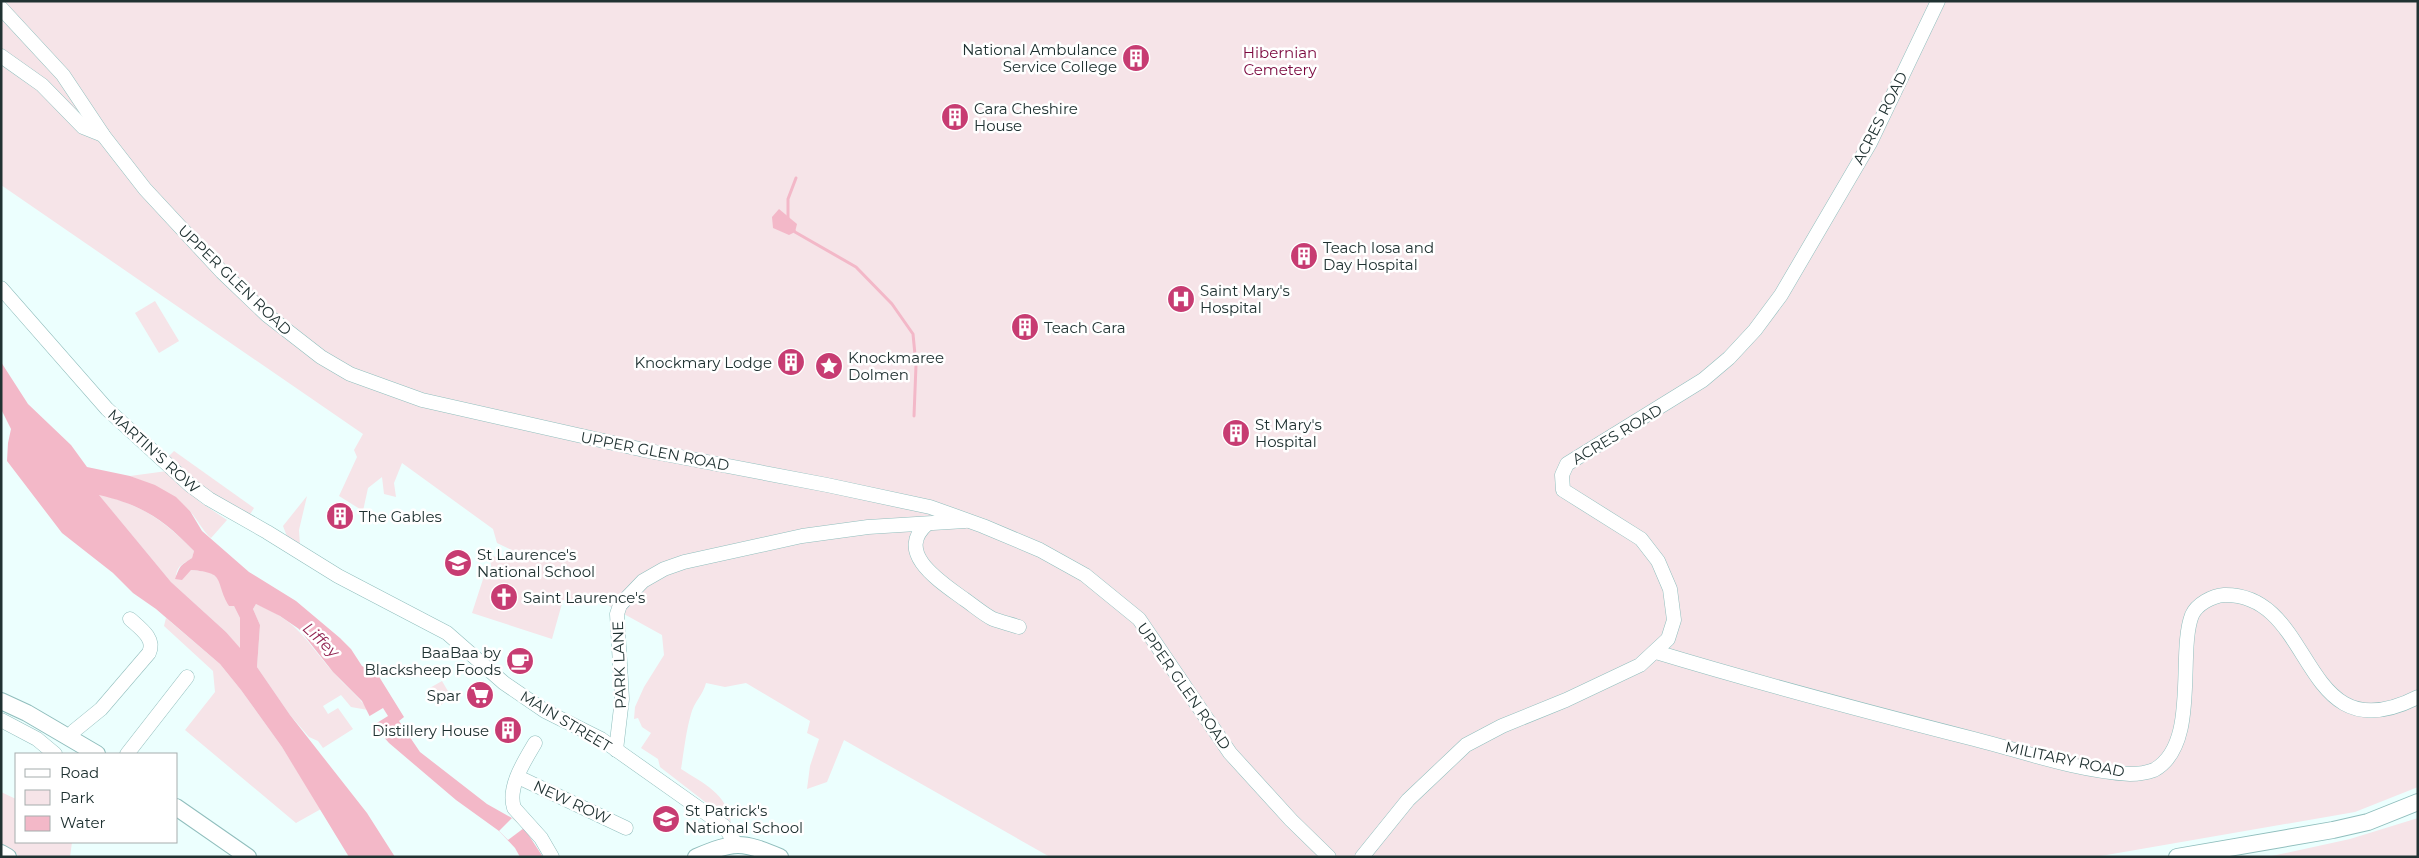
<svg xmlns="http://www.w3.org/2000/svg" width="2419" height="858" font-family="Montserrat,sans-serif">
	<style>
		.green { fill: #f6e4e8 }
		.water { fill: #f3b8c8; fill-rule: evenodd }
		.pier { fill: #ecfffe }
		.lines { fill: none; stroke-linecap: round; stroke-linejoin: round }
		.stream { stroke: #f3b8c8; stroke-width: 3 }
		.minor-casing { stroke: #90bebd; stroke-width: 15 }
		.major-casing { stroke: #90bebd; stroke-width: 18 }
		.minor { stroke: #fff; stroke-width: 14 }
		.major { stroke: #fff; stroke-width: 16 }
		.labels { text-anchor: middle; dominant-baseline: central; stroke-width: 5; stroke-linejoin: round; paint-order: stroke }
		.poi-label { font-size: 15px; fill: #203232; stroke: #fff; text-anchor: start }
		.park-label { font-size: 15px; fill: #7a063d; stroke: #fff }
		.street-label { font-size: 15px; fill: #203232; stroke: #fff }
		.water-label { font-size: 16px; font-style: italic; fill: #912350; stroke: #fff }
	</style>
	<rect width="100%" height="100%" fill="#ecfffe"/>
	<g class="green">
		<path d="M 1,1 L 2418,1 L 2418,787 L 2355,812 L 2095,857 L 1050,857 L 844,740 L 827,782 L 807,789 L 810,766 L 819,739 L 807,733 L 810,721 L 746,683 L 725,687 L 706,683 C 703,695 694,702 691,714 C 686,731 684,751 681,769 C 703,783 727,794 731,822 L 660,767 L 658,759 L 641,748 L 651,733 L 642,727 L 638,718 L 634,719 L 635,707 L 644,687 L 664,655 L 662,635 L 586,593 L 575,605 L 563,600 L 552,639 L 472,613 L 485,573 L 492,570 L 489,556 L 517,559 L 518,553 L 497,543 L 493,529 L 402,463 L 394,483 L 396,497 L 384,494 L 382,477 L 368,488 L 363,511 L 339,496 L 357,457 L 354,450 L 363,434 L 1,185 Z"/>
		<polygon points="155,301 179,341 159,353 135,313"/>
		<polygon points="174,451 254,508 249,516 206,489 168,457"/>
		<path d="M 167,471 L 200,502 L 227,520 L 211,538 C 202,530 198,520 190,511 C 174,494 151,484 130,476 Z"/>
		<path d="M 98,494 C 142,505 162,519 194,551 L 192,558 C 184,564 178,564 176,575 L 191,570 L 211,572 L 220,581 L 229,606 L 234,606 L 240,618 L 240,649 L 226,632 L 171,582 Z"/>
		<polygon points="307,496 299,530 300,546 288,539 283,526"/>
		<path d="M 256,604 C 300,622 305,641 334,673 C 345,686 358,695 368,710 L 351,707 L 341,695 L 323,706 L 328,714 L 338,708 L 353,729 L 323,748 L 318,741 L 309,737 L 290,715 L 257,667 L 260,625 L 253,609 Z"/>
		<polygon points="166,618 220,664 241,690 282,747 321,809 296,823 185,730 215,692 213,671 164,626"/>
		<polygon points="442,681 452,698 439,706 428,689"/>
		<polygon points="1,792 16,799 16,842 72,842 70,857 21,857 1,845"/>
		<polygon points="2418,818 2418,857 2267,857 2350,839"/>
	</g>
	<g class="water">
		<polygon points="779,209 797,224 795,232 789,235 773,228 772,217"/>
		<path d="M 1,362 L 28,404 L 71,445 L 87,467 L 130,476 L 155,485 L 176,497 L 190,511 L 202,531 L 249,572 L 296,601 L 340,638 L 351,649 L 362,666 L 378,675 L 404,717 L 399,721 L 420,752 L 487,804 L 512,818 L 524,828 L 543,857 L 520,857 L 515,848 L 499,831 L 456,800 L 389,743 L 375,727 L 362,701 L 333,672 L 299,629 L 280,616 L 256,604 L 253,609 L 260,625 L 257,667 L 290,715 L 367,813 L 395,857 L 349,857 L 282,747 L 241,690 L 220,664 L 156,609 L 133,593 L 113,573 L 62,533 L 7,461 L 8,443 L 11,429 L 1,409 ZM 99,495 C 142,505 163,519 194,551 L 192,558 C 179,567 181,564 175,579 L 182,580 L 191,570 C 227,573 214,580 229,606 L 234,606 L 240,618 L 240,648 L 226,632 L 171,582 Z"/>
	</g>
	<g class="pier">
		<polygon points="383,708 388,716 372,726 368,717"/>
		<polygon points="512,818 524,828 508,840 499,831"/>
	</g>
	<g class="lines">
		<g class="stream">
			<polyline points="788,219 788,199 796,178"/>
			<polyline points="793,229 795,232 856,267 892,304 913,334 916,365 914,416"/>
		</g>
		<g class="minor-casing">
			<g id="minor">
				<polyline points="1,8 63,75 103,135 145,189 222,272 267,315 321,357 350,374 422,400 644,450 827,485 930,507 983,526 1040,550 1085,575 1139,619 1230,753 1291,820 1329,857"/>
				<polyline points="1,56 42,85 83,127 103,135"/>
				<polyline points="1,288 107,409 190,485 209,499 267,532 338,576 447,633 504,683 545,711 601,739 724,826 736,844"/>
				<path d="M 927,524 C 894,553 941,582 964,599 C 973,605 983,614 993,619 C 1001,622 1010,624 1019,627"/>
				<path d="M 1656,652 C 1762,684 1868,712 1974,739 C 2025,752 2078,771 2130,774 C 2139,774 2146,773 2154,770 C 2200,745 2177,653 2192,615 C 2197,604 2212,596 2224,595 C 2318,593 2298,758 2418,697"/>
				<polyline points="1,720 37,739 55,754"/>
				<path d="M 69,738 L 74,731 L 101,709 L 149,653 C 156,639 140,628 130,619"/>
				<path d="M 535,743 C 525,760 507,787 514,808 L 541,838 L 552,857"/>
				<polyline points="616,750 622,699 617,614 620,605 643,581 664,569 684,562 802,536 868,527 965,521"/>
				<polyline points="127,754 187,677"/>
				<polyline points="518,777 626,828"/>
				<polyline points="1362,857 1408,800 1466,745 1502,726 1566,700 1640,665 1668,639 1674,620 1670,589 1658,561 1641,539 1563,490 1562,475 1567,464 1703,380 1729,358 1755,330 1781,295 1870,143 1938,1"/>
			</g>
		</g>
		<g class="major-casing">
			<g id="major">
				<polyline points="1,701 27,713 97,754"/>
				<polyline points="176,807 248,857"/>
				<polyline points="1,853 8,857"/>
				<path d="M 696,857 C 734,841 742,841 780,857"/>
				<polyline points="2177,857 2333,830 2368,822 2418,802"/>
			</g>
		</g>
		<use href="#minor" class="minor"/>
		<use href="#major" class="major"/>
	</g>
	<defs>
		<g id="building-disc" transform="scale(1.4375)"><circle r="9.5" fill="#c73c72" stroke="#fff"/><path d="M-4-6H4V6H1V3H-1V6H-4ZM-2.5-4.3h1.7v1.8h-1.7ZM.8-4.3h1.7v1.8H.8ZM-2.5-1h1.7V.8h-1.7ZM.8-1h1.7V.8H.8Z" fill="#fff"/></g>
		<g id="hospital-disc" transform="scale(1.4375)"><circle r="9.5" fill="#c73c72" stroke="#fff"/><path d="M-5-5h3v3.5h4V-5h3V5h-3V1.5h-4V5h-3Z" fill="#fff"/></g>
		<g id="sight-disc" transform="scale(1.4375)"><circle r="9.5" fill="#c73c72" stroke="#fff"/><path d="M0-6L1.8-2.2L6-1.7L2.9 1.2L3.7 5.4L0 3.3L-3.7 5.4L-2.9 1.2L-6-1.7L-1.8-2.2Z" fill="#fff"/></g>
		<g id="school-disc" transform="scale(1.4375)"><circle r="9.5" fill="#c73c72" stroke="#fff"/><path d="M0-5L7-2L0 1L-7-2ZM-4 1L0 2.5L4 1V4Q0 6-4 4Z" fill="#fff"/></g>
		<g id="church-disc" transform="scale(1.4375)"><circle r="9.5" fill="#c73c72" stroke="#fff"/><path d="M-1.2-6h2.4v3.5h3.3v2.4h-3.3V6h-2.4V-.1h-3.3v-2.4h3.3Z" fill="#fff"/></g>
		<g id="cafe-disc" transform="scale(1.4375)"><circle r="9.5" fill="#c73c72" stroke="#fff"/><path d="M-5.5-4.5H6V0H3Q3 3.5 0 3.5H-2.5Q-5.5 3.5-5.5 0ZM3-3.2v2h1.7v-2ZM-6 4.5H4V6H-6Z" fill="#fff"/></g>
		<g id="supermarket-disc" transform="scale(1.4375)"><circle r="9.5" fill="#c73c72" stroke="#fff"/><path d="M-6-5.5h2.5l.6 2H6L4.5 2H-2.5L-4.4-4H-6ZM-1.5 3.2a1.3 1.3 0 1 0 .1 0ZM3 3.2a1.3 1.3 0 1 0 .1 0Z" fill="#fff"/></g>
	</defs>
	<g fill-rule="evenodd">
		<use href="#building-disc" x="1136" y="58"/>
		<use href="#building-disc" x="955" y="117"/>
		<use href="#building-disc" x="1304" y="256"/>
		<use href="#hospital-disc" x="1181" y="299"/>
		<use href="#building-disc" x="1025" y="327"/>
		<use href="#building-disc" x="791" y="362"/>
		<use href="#sight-disc" x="829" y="366"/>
		<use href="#building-disc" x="1236" y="433"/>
		<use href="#building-disc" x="340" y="516"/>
		<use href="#school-disc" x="458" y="563"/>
		<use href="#church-disc" x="504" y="597"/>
		<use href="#cafe-disc" x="520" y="661"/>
		<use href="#supermarket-disc" x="480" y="695"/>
		<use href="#building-disc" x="508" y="730"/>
		<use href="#school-disc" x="666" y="819"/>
	</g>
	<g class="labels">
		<g class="poi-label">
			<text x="1117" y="49" text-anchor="end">National Ambulance<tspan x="1117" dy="17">Service College</tspan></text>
			<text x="974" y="108">Cara Cheshire<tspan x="974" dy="17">House</tspan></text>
			<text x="1323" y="247">Teach Iosa and<tspan x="1323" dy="17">Day Hospital</tspan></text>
			<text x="1200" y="290">Saint Mary's<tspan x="1200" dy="17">Hospital</tspan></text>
			<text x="1044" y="327">Teach Cara</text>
			<text x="848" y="357">Knockmaree<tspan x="848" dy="17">Dolmen</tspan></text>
			<text x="772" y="362" text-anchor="end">Knockmary Lodge</text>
			<text x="1255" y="424">St Mary's<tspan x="1255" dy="17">Hospital</tspan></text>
			<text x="359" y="516">The Gables</text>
			<text x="477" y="554">St Laurence's<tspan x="477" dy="17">National School</tspan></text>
			<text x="523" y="597">Saint Laurence's</text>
			<text x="501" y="652" text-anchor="end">BaaBaa by<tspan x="501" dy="17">Blacksheep Foods</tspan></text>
			<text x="461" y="695" text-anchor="end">Spar</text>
			<text x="489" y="730" text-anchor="end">Distillery House</text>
			<text x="685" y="810">St Patrick's<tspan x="685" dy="17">National School</tspan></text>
		</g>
		<g class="park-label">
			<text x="1280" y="52">Hibernian<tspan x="1280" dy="17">Cemetery</tspan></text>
		</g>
		<g class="street-label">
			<text transform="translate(1880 118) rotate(-63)">ACRES ROAD</text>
			<text transform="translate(235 280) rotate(44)">UPPER GLEN ROAD</text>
			<text transform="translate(1617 434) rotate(-31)">ACRES ROAD</text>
			<text transform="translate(154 451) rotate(42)">MARTIN'S ROW</text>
			<text transform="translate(655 451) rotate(11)">UPPER GLEN ROAD</text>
			<text transform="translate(619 665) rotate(-92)">PARK LANE</text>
			<text transform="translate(1184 686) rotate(55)">UPPER GLEN ROAD</text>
			<text transform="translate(566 721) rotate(31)">MAIN STREET</text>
			<text transform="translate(2065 759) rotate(12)">MILITARY ROAD</text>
			<text transform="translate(572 802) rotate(25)">NEW ROW</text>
		</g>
		<g class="water-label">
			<text transform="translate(321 640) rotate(43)">Liffey</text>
		</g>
	</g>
	<rect width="2419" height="858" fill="none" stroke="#203232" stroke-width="5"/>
	<rect x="15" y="753" width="162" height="90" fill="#ffffff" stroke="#a6adad"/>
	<rect x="25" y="769" width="25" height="8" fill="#ffffff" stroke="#a6adad"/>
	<text x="60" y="778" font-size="15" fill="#203232">Road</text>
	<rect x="25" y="790" width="25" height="15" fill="#f6e4e8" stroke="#a6adad"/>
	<text x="60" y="803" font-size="15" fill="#203232">Park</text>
	<rect x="25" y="816" width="25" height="15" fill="#f3b8c8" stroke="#a6adad"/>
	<text x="60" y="828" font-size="15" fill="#203232">Water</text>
</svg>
